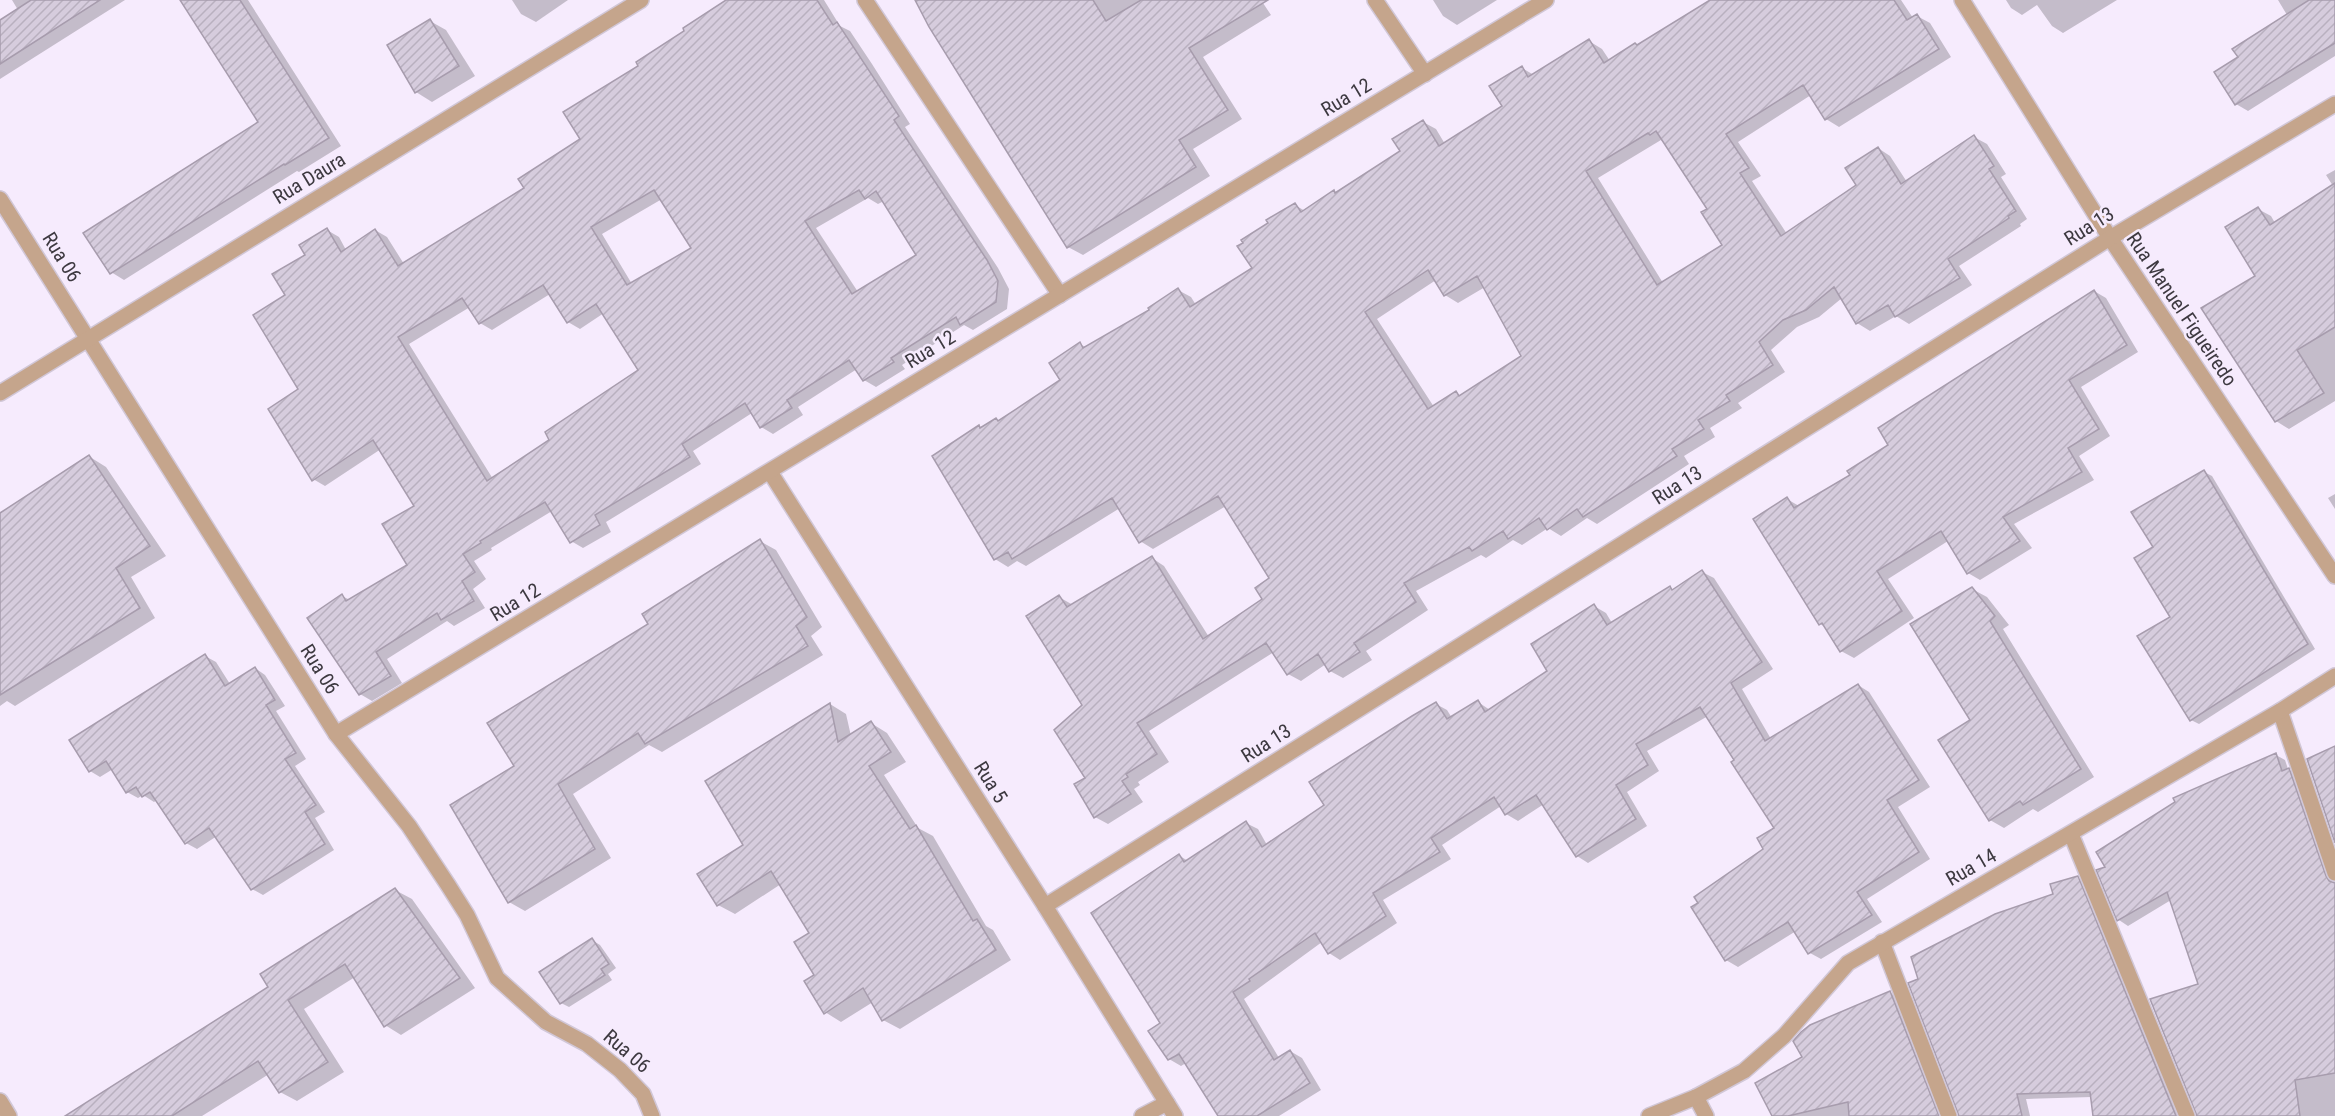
<svg xmlns="http://www.w3.org/2000/svg" width="2335" height="1116" font-family="'Roboto Condensed',sans-serif">
	<style>
		.shadow { fill: #0003; fill-rule: evenodd }
		.building { fill: url(#building-hatch); stroke: #a79cad; stroke-width: 1.5; fill-rule: evenodd }
		.lines { fill: none; stroke-linecap: round; stroke-linejoin: round }
		.minor-casing { stroke: #d1c7d7; stroke-width: 18 }
		.minor { stroke: #c5a58c; stroke-width: 15 }
		.labels { text-anchor: middle; dominant-baseline: central; stroke-width: 5; stroke-linejoin: round; paint-order: stroke }
		.street-label { font-size: 20px; fill: #3d3940; stroke: #f6ebfd }
	</style>
	<defs>
		<pattern id="building-hatch" width="6" height="6" patternUnits="userSpaceOnUse" patternTransform="scale(1.5)"><rect width="6" height="6" fill="#d6ccdd"/><path d="M-1 1l2-2M0 6l6-6M5 7l2-2" fill="none" stroke="#b9b0bf"/></pattern>
	</defs>
	<rect width="100%" height="100%" fill="#f6ebfd"/>
	<g class="shadow">
		<polygon points="12,0 125,0 0,79 0,22 18,10"/>
		<polygon points="190,0 248,0 341,146 299,172 297,171 124,280 111,272 260,122"/>
		<polygon points="512,0 568,0 536,22 521,14"/>
		<path d="M 741,0 L 824,0 L 840,26 L 850,31 L 872,64 L 910,124 L 905,127 L 998,268 L 1009,289 L 1007,309 L 973,330 L 964,325 L 902,365 L 905,369 L 876,387 L 864,380 L 857,369 L 798,407 L 803,415 L 773,434 L 761,427 L 752,413 L 693,451 L 701,464 L 606,522 L 611,532 L 583,548 L 571,541 L 552,511 L 491,548 L 492,550 L 474,561 L 486,579 L 473,589 L 485,608 L 454,626 L 447,621 L 387,659 L 402,683 L 372,701 L 360,694 L 309,618 L 342,596 L 350,600 L 409,565 L 416,507 L 381,449 L 325,486 L 313,479 L 287,296 L 307,256 L 327,230 L 339,237 L 346,250 L 375,230 L 387,237 L 404,264 L 526,189 ZM 868,198 L 878,204 L 884,201 L 918,255 L 858,292 L 816,228 ZM 662,199 L 693,249 L 632,284 L 602,234 ZM 550,294 L 568,322 L 580,329 L 604,313 L 640,370 L 552,441 L 493,479 L 409,344 L 470,307 L 480,323 L 492,330 Z"/>
		<polygon points="920,0 1261,0 1271,15 1203,57 1242,119 1193,149 1210,176 1083,255 1068,247"/>
		<polygon points="1433,0 1497,0 1457,25 1443,16"/>
		<path d="M 1712,0 L 1901,0 L 1913,18 L 1917,16 L 1930,23 L 1951,57 L 1839,127 L 1826,119 L 1811,95 L 1738,142 L 1761,176 L 1752,181 L 1787,234 L 1858,185 L 1878,148 L 1890,156 L 1907,182 L 1974,137 L 1987,144 L 2006,174 L 2001,177 L 2027,219 L 2020,224 L 2021,226 L 1959,266 L 1972,285 L 1909,324 L 1896,316 L 1870,331 L 1857,323 L 1842,298 L 1819,317 L 1797,327 L 1771,350 L 1785,372 L 1738,403 L 1742,408 L 1710,428 L 1715,437 L 1684,456 L 1689,464 L 1597,524 L 1587,518 L 1561,536 L 1548,528 L 1522,545 L 1513,540 L 1486,558 L 1481,555 L 1416,591 L 1428,610 L 1366,651 L 1372,660 L 1343,678 L 1330,671 L 1326,664 L 1301,681 L 1288,674 L 1274,652 L 1149,731 L 1169,762 L 1138,782 L 1140,785 L 1134,789 L 1143,802 L 1108,824 L 1095,817 L 1087,778 L 1084,705 L 1059,597 L 1073,605 L 1152,558 L 1164,566 L 1209,637 L 1264,599 L 1271,578 L 1226,506 L 1153,549 L 1140,541 L 1120,508 L 1026,566 L 1017,561 L 1008,567 L 995,559 L 979,427 L 982,429 L 996,420 L 1000,422 L 1062,380 L 1080,344 L 1087,348 L 1151,310 L 1178,290 L 1191,297 L 1196,305 L 1254,269 L 1295,205 L 1305,211 L 1334,192 L 1337,194 L 1402,152 L 1423,122 L 1436,129 L 1445,144 L 1504,107 L 1522,68 L 1534,75 L 1589,41 L 1602,49 L 1610,61 L 1639,46 ZM 1661,140 L 1664,142 L 1709,209 L 1724,245 L 1663,283 L 1598,178 ZM 1436,280 L 1445,295 L 1458,303 L 1485,287 L 1523,356 L 1461,396 L 1456,393 L 1434,407 L 1377,319 Z"/>
		<polygon points="2006,0 2117,0 2063,33 2052,26 2037,5 2022,15 2011,8"/>
		<polygon points="2278,0 2335,0 2335,56 2248,111 2236,104 2240,57 2287,15"/>
		<polygon points="430,21 446,30 475,76 432,102 416,92"/>
		<polygon points="2335,170 2335,401 2289,429 2276,421 2258,276 2258,209 2271,216 2275,223 2333,186 2326,175"/>
		<polygon points="2094,291 2106,298 2138,352 2081,387 2110,436 2079,456 2094,480 2014,524 2032,548 1980,580 1968,573 1948,541 1888,579 1914,618 1854,658 1841,651 1827,628 1820,624 1787,499 1799,506 1853,475"/>
		<polygon points="90,457 106,467 166,556 131,577 155,618 15,706 7,701 0,706 0,515"/>
		<polygon points="2204,472 2212,476 2315,649 2199,724 2191,720 2172,618"/>
		<polygon points="2335,494 2335,509 2328,498"/>
		<polygon points="760,541 776,550 822,627 811,636 823,655 662,752 649,745 573,794 611,858 525,911 509,902 516,767 650,625"/>
		<polygon points="1702,572 1714,578 1773,669 1742,689 1771,739 1858,685 1869,692 1930,787 1898,807 1930,859 1867,899 1882,922 1821,959 1810,953 1796,931 1738,967 1726,960 1693,908 1765,849 1776,828 1708,716 1647,751 1659,771 1627,792 1647,826 1588,863 1577,856 1544,804 1518,821 1506,814 1501,806 1442,845 1451,859 1383,900 1397,923 1340,960 1329,953 1322,942 1244,999 1279,1058 1290,1051 1302,1058 1321,1090 1279,1116 1220,1116 1186,1063 1181,1066 1169,1059 1150,1032 1162,1023 1180,856 1188,861 1246,823 1258,829 1267,845 1326,805 1436,704 1447,710 1452,718 1478,702 1490,710 1549,671 1594,606 1606,613 1612,623 1670,588 1674,590"/>
		<polygon points="1972,589 1987,597 2009,625 2003,629 2094,777 2038,812 2033,809 2004,828 1990,820 1972,720"/>
		<polygon points="205,656 216,662 230,684 255,668 265,675 285,706 276,711 306,759 295,766 325,812 315,818 334,850 263,895 252,889 217,836 197,849 186,843 157,800 154,802 143,795 138,798 127,792 113,769 100,777 90,771"/>
		<polygon points="830,704 846,714 851,736 871,723 887,733 906,762 884,775 918,828 933,836 986,926 993,930 1011,960 900,1029 883,1020 873,1002 841,1022 825,1012 817,975 811,933 781,884 735,914 718,905 745,845"/>
		<polygon points="2276,755 2285,760 2288,769 2298,775 2335,883 2335,1116 2198,1116 2199,984 2171,900 2128,926 2119,920 2098,871 2107,868"/>
		<polygon points="2077,877 2087,883 2183,1116 2095,1116 2092,1097 2026,1099 2030,1116 1960,1116 2055,895"/>
		<polygon points="395,890 412,899 475,988 401,1035 385,1025 355,977 304,1009 344,1072 297,1101 280,1092 269,1074 202,1116 68,1116 270,987"/>
		<polygon points="592,940 600,945 616,968 608,974 612,980 569,1007 561,1003"/>
		<polygon points="1890,993 1900,998 1945,1116 1773,1116 1804,1058"/>
	</g>
	<g class="building">
		<polygon points="31,0 100,0 0,64 0,20"/>
		<polygon points="180,0 240,0 329,138 285,165 284,164 110,274 83,233 258,122"/>
		<path d="M 726,0 L 817,0 L 833,25 L 837,22 L 899,116 L 894,120 L 987,260 L 998,281 L 996,302 L 960,325 L 956,317 L 891,358 L 894,362 L 863,381 L 849,360 L 787,400 L 792,408 L 760,428 L 745,403 L 682,444 L 690,457 L 595,515 L 600,525 L 570,543 L 545,502 L 480,541 L 481,543 L 463,554 L 475,572 L 462,581 L 474,601 L 441,620 L 437,613 L 376,652 L 391,676 L 359,695 L 307,618 L 342,594 L 346,601 L 407,565 L 382,524 L 414,506 L 373,440 L 312,481 L 268,409 L 298,389 L 253,315 L 285,295 L 272,274 L 305,255 L 299,245 L 327,228 L 341,252 L 375,229 L 398,266 L 524,188 L 518,179 L 580,139 L 563,112 L 638,66 L 636,62 L 684,31 L 683,28 ZM 654,190 L 691,248 L 627,285 L 591,227 ZM 859,190 L 865,199 L 876,191 L 916,255 L 852,294 L 805,221 ZM 543,285 L 567,323 L 596,304 L 638,370 L 545,432 L 549,440 L 487,481 L 398,337 L 462,298 L 479,324 Z"/>
		<polygon points="915,0 1093,0 1106,21 1141,0 1268,0 1189,48 1228,110 1179,140 1196,167 1067,248 929,27"/>
		<path d="M 1710,0 L 1894,0 L 1907,20 L 1917,14 L 1939,49 L 1825,120 L 1803,85 L 1726,134 L 1749,168 L 1740,173 L 1781,236 L 1856,185 L 1845,168 L 1878,147 L 1901,184 L 1974,135 L 1994,166 L 1989,169 L 2016,211 L 2008,216 L 2009,218 L 1948,259 L 1960,278 L 1895,317 L 1888,305 L 1856,324 L 1834,287 L 1806,310 L 1783,320 L 1759,342 L 1773,365 L 1726,395 L 1730,401 L 1698,420 L 1704,429 L 1672,449 L 1677,456 L 1583,517 L 1577,509 L 1547,530 L 1539,518 L 1508,539 L 1503,531 L 1472,551 L 1469,547 L 1404,583 L 1416,602 L 1354,643 L 1360,652 L 1329,672 L 1318,654 L 1287,675 L 1266,643 L 1137,723 L 1157,754 L 1126,774 L 1128,777 L 1122,781 L 1131,794 L 1094,818 L 1074,784 L 1085,778 L 1054,730 L 1082,705 L 1026,616 L 1059,595 L 1067,607 L 1152,556 L 1203,639 L 1262,599 L 1255,588 L 1269,578 L 1218,496 L 1139,543 L 1112,498 L 1012,559 L 1008,552 L 994,560 L 932,456 L 979,425 L 980,428 L 996,418 L 998,421 L 1060,380 L 1049,363 L 1080,342 L 1083,348 L 1149,310 L 1148,308 L 1178,288 L 1190,307 L 1252,268 L 1237,246 L 1243,243 L 1241,240 L 1268,223 L 1266,220 L 1295,203 L 1301,212 L 1334,190 L 1335,193 L 1400,151 L 1392,139 L 1423,120 L 1439,146 L 1502,106 L 1489,86 L 1522,66 L 1528,77 L 1589,39 L 1604,63 L 1635,43 L 1637,45 ZM 1656,131 L 1707,209 L 1701,212 L 1722,245 L 1657,285 L 1586,171 L 1648,133 L 1650,135 ZM 1428,270 L 1444,296 L 1477,276 L 1521,356 L 1459,396 L 1456,391 L 1428,409 L 1365,312 Z"/>
		<polygon points="2309,0 2335,0 2335,43 2235,105 2214,72 2238,57 2232,49"/>
		<polygon points="430,19 459,66 415,93 387,45"/>
		<polygon points="2335,183 2335,327 2297,350 2324,393 2275,422 2201,308 2255,276 2225,227 2258,207 2270,225"/>
		<polygon points="2094,290 2127,345 2069,380 2099,429 2068,448 2082,472 2003,517 2020,541 1967,574 1941,531 1877,571 1902,611 1840,652 1822,623 1819,625 1753,519 1787,497 1794,508 1850,475 1847,471 1888,445 1878,428"/>
		<polygon points="89,455 150,546 116,568 140,608 0,695 0,513"/>
		<polygon points="2204,470 2308,644 2190,721 2137,636 2170,617 2134,558 2153,547 2131,512"/>
		<polygon points="760,539 807,617 796,626 808,646 645,744 638,733 558,784 595,849 508,903 450,805 514,766 487,723 648,624 642,614"/>
		<polygon points="1702,570 1762,662 1731,683 1765,741 1858,684 1919,780 1887,800 1919,852 1857,892 1872,915 1808,954 1788,922 1725,961 1691,907 1698,903 1694,897 1763,849 1757,838 1774,828 1731,762 1734,760 1700,707 1636,744 1648,765 1616,785 1636,819 1576,857 1536,795 1505,815 1494,797 1431,838 1440,852 1373,893 1386,916 1328,954 1315,933 1249,979 1250,981 1233,992 1274,1060 1290,1050 1310,1083 1257,1116 1218,1116 1179,1054 1168,1060 1148,1031 1160,1023 1091,913 1179,854 1184,862 1246,821 1262,847 1324,805 1309,782 1412,716 1436,702 1447,719 1478,700 1485,712 1547,671 1531,644 1594,604 1607,625 1670,586 1672,590"/>
		<polygon points="1972,587 1995,616 1990,621 2081,769 2023,805 2020,801 1989,821 1938,740 1970,720 1910,624"/>
		<polygon points="205,654 225,686 255,667 275,700 266,705 296,753 285,759 316,805 305,812 325,844 251,890 209,828 185,844 150,792 142,797 136,787 126,793 106,761 89,772 69,740"/>
		<polygon points="830,703 838,742 871,721 891,752 869,766 910,829 916,825 973,921 977,919 996,950 882,1021 863,988 824,1014 804,981 814,975 794,942 809,933 771,871 717,906 697,874 743,845 705,781"/>
		<polygon points="2335,746 2335,843 2307,759"/>
		<polygon points="2276,753 2282,771 2289,768 2326,876 2329,881 2335,883 2335,1073 2295,1080 2300,1116 2197,1116 2150,999 2198,984 2167,892 2117,921 2096,870 2105,867 2096,852 2175,802 2173,798"/>
		<polygon points="2078,876 2176,1116 2093,1116 2090,1092 2017,1094 2022,1116 1959,1116 1908,983 1918,979 1911,957 1995,914 2053,894 2050,884"/>
		<polygon points="395,888 460,978 384,1027 345,964 288,1000 328,1062 279,1093 258,1061 172,1116 65,1116 268,987 260,974"/>
		<polygon points="592,938 609,964 601,969 605,975 560,1004 539,972"/>
		<polygon points="1890,991 1939,1116 1849,1116 1848,1102 1788,1116 1772,1116 1755,1083 1802,1057 1793,1041 1801,1032 1810,1025"/>
	</g>
	<g class="lines">
		<g class="minor-casing">
			<g id="minor">
				<polyline points="865,0 1060,295"/>
				<polyline points="1375,0 1425,74"/>
				<polyline points="1962,0 2110,238 2335,576"/>
				<polyline points="0,199 336,734 409,826 448,885 467,915 497,978 546,1022 587,1044 620,1070 643,1094 652,1116"/>
				<polyline points="0,393 641,0"/>
				<polyline points="770,472 1045,906 1175,1116"/>
				<polyline points="2280,711 2335,873"/>
				<polyline points="336,734 1546,0"/>
				<polyline points="2071,834 2187,1116"/>
				<polyline points="1045,906 2110,238 2335,104"/>
				<polyline points="1882,942 1949,1116"/>
				<polyline points="1696,1097 1706,1116"/>
				<polyline points="0,1101 9,1116"/>
				<polyline points="1142,1116 1167,1103"/>
				<polyline points="1649,1116 1696,1097 1744,1071 1784,1036 1848,963 2280,711 2335,676"/>
			</g>
		</g>
		<use href="#minor" class="minor"/>
	</g>
	<g class="labels">
		<g class="street-label">
			<text transform="translate(1346 97) rotate(-31)">Rua 12</text>
			<text transform="translate(309 178) rotate(-31)">Rua Daura</text>
			<text transform="translate(2089 226) rotate(-32)">Rua 13</text>
			<text transform="translate(62 257) rotate(58)">Rua 06</text>
			<text transform="translate(2182 309) rotate(56)">Rua Manuel Figueiredo</text>
			<text transform="translate(930 349) rotate(-31)">Rua 12</text>
			<text transform="translate(1677 485) rotate(-32)">Rua 13</text>
			<text transform="translate(515 602) rotate(-31)">Rua 12</text>
			<text transform="translate(320 669) rotate(58)">Rua 06</text>
			<text transform="translate(1266 743) rotate(-32)">Rua 13</text>
			<text transform="translate(991 782) rotate(58)">Rua 5</text>
			<text transform="translate(1971 867) rotate(-30)">Rua 14</text>
			<text transform="translate(627 1051) rotate(41)">Rua 06</text>
		</g>
	</g>
</svg>
